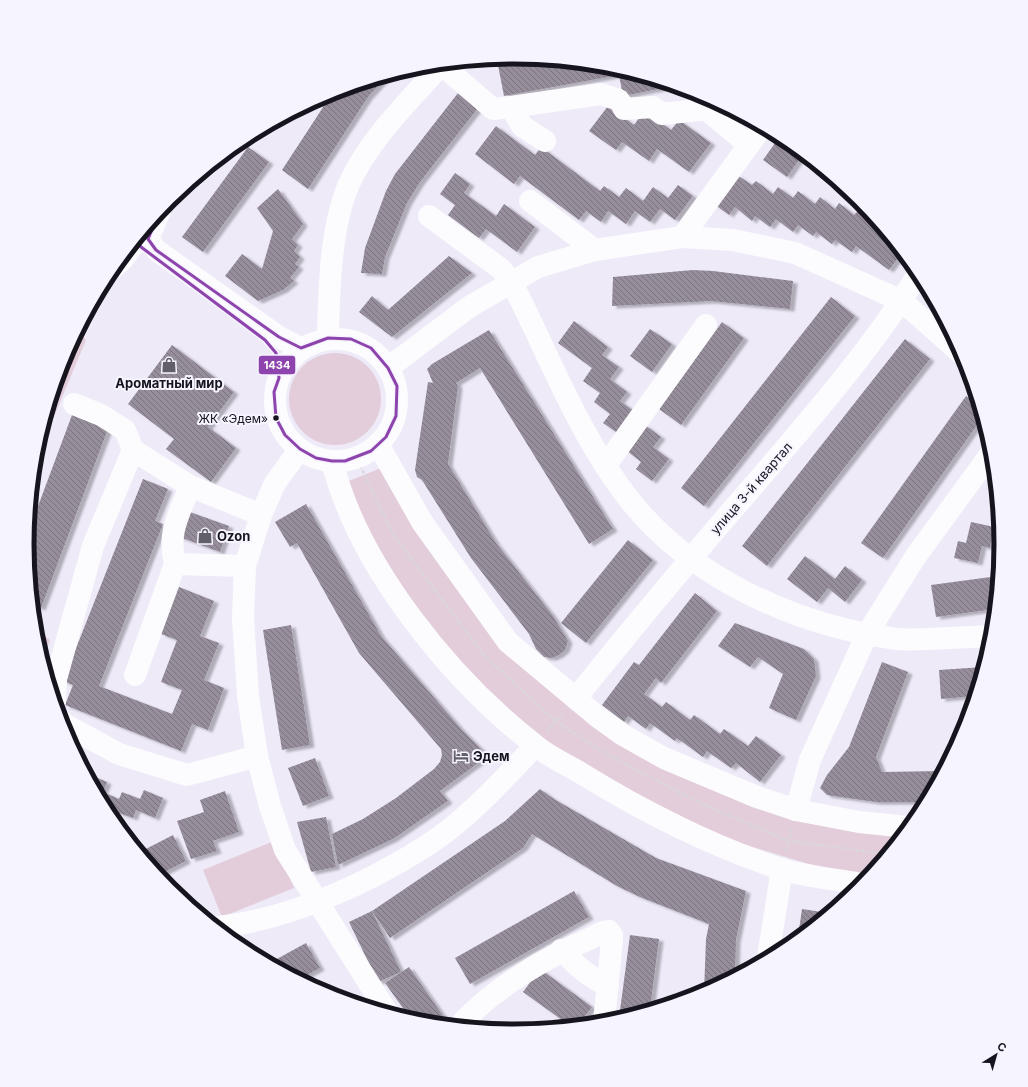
<svg xmlns="http://www.w3.org/2000/svg" width="1028" height="1087" font-family="Inter,sans-serif">
	<style>
		.green { fill: #e3cdda }
		.building { fill: url(#building-back-hatch); filter: url(#shadow) }
		.lines { fill: none; stroke-linecap: round; stroke-linejoin: round }
		.path { stroke: #d9d7dc; stroke-width: 2.5; stroke-dasharray: 3 2; stroke-linecap: butt }
		.minor { stroke: #fcfcfe; stroke-width: 22 }
		.bus-1-casing { stroke: #f6f4fe; stroke-width: 6 }
		.bus-1 { stroke: #8e44ad; stroke-width: 3 }
		.bus-dot { fill: #16141d; stroke: #f6f4fe; stroke-width: 1.5 }
		.labels { text-anchor: middle; dominant-baseline: central; stroke-width: 4; stroke-linejoin: round; paint-order: stroke }
		.bus-label { font-size: 12px; fill: #16141d; stroke: #f6f4fe; text-anchor: end }
		.poi-label { font-size: 13px; font-weight: bold; fill: #16141d; stroke: #f6f4fe; text-anchor: start }
		.street-label { font-size: 13px; fill: #16141d; stroke: #f6f4fe }
		.rim { fill: none; stroke: #16141d; stroke-width: 5 }
		.line-badge { stroke: #f6f4fe; stroke-width: 1.5 }
		.badge-label { font-size: 11px; text-anchor: middle; font-weight: bold; fill: #fff }
	</style>
	<defs>
		<pattern id="building-back-hatch" width="6" height="6" patternUnits="userSpaceOnUse"><rect width="6" height="6" fill="#978e9b"/><path d="M-1 5l2 2M0 0l6 6M5-1l2 2" fill="none" stroke="#7a737e"/></pattern>
		<filter id="shadow"><feDropShadow dx="4.5" dy="2.5" stdDeviation="1" flood-color="#0004"/></filter>
	</defs>
	<rect width="100%" height="100%" fill="#eeeaf8"/>
	<g class="green">
		<polygon points="78,330 86,340 35,462 36,448 64,357"/>
		<circle cx="335" cy="399" r="46"/>
		<polygon points="384,467 500,644 572,710 641,757 902,835 869,875 809,864 726,839 555,752 469,676 415,606 377,547 346,482"/>
		<polygon points="35,630 50,640 43,660"/>
		<polygon points="274,841 294,888 222,917 203,870"/>
	</g>
	<g class="building">
		<polygon points="517,57 609,66 674,86 623,96 619,75 504,96 497,60"/>
		<polygon points="387,76 368,97 308,189 282,170 333,92"/>
		<polygon points="685,89 701,94 703,95 687,98"/>
		<polygon points="458,93 478,108 420,182 407,203 385,257 382,274 361,273 365,248 386,191 395,174"/>
		<polygon points="608,106 634,125 644,111 671,130 679,120 711,143 689,172 657,149 649,161 622,142 616,150 589,131"/>
		<polygon points="496,126 535,155 541,147 600,191 604,186 619,197 626,188 643,201 653,187 668,198 678,185 693,196 675,220 660,209 650,222 635,211 626,224 608,211 601,222 586,211 579,220 520,176 514,184 475,154"/>
		<polygon points="780,136 803,154 787,177 763,160"/>
		<polygon points="248,147 269,162 203,252 182,237"/>
		<polygon points="455,173 470,184 464,193 496,216 504,204 535,227 517,252 486,229 479,238 448,215 455,205 440,194"/>
		<polygon points="737,175 752,185 756,181 773,194 778,187 793,198 798,191 815,204 820,197 835,209 839,203 854,215 858,211 874,223 876,221 902,253 889,270 856,246 852,252 835,240 832,244 816,232 813,236 798,225 793,232 776,219 770,227 755,216 752,221 735,207 729,215 714,204"/>
		<polygon points="278,189 303,224 292,239 298,245 294,251 300,257 295,264 299,267 290,278 294,281 283,290 258,301 225,276 242,254 262,269 273,231 257,208"/>
		<polygon points="449,256 472,273 392,337 359,312 372,296 388,310"/>
		<polygon points="693,270 713,271 793,281 790,309 711,301 612,306 613,277"/>
		<polygon points="831,297 855,316 704,506 681,488"/>
		<polygon points="574,321 608,347 602,355 619,367 610,379 627,392 620,401 635,412 619,434 603,423 610,414 594,402 600,393 583,381 592,368 558,343"/>
		<polygon points="722,322 744,338 681,425 659,409"/>
		<polygon points="650,329 672,344 652,372 630,356"/>
		<polygon points="489,330 613,529 589,544 480,368 456,383 458,386 448,464 496,543 553,616 568,641 565,650 559,655 552,658 544,657 536,649 529,634 471,558 422,480 417,477 415,470 428,382 433,383 427,369 432,364"/>
		<polygon points="905,339 930,359 767,566 742,546"/>
		<polygon points="172,345 234,392 208,427 236,448 211,482 166,449 174,439 128,404"/>
		<polygon points="966,396 978,405 982,418 883,558 861,543"/>
		<polygon points="72,415 108,429 41,608 33,605 27,543 28,533"/>
		<polygon points="645,425 661,437 653,447 669,459 652,481 636,469 641,462 626,450"/>
		<polygon points="143,479 168,489 155,521 163,524 99,686 172,714 182,690 161,682 177,640 161,634 179,587 214,601 200,636 219,643 204,680 224,688 208,730 192,724 181,751 65,705 73,685 63,681"/>
		<polygon points="306,504 381,636 461,729 484,752 482,760 440,791 448,801 393,839 338,865 332,834 363,819 396,798 434,769 440,762 442,755 441,749 359,653 297,543 290,547 275,522"/>
		<polygon points="187,511 229,526 220,552 177,536"/>
		<polygon points="971,522 994,527 990,548 982,546 978,563 954,558 958,541 966,543"/>
		<polygon points="628,540 653,560 586,643 561,623"/>
		<polygon points="805,556 835,579 845,566 862,580 845,602 828,588 817,602 787,579"/>
		<polygon points="998,576 995,609 936,617 931,585"/>
		<polygon points="695,593 717,611 661,683 656,678 644,694 662,707 666,702 690,720 694,715 720,734 724,729 748,746 756,736 781,755 760,782 736,763 731,768 707,751 703,757 677,738 675,741 650,723 646,729 628,716 624,722 602,705 634,662 639,665"/>
		<polygon points="735,623 804,649 814,659 816,676 796,720 769,708 783,674 758,657 750,667 718,646"/>
		<polygon points="291,625 310,745 282,750 263,630"/>
		<polygon points="882,662 908,672 876,757 882,772 942,771 926,802 876,802 827,795 820,788 827,775 849,747"/>
		<polygon points="983,667 974,696 941,699 939,670"/>
		<polygon points="315,758 329,796 303,806 288,768"/>
		<polygon points="88,774 107,782 103,792 119,799 122,792 140,799 144,790 163,798 155,818 136,810 133,818 114,811 112,817"/>
		<polygon points="540,789 554,799 656,858 746,891 736,940 735,975 704,992 706,939 709,924 640,897 617,886 532,834 523,848 390,938 372,911 505,821"/>
		<polygon points="225,791 239,832 213,841 217,851 191,859 177,821 204,812 200,800"/>
		<polygon points="326,817 336,867 311,872 297,822"/>
		<polygon points="173,835 186,861 159,875 140,852"/>
		<polygon points="574,891 589,917 470,984 455,958"/>
		<polygon points="802,909 828,913 798,937"/>
		<polygon points="372,911 401,972 378,982 349,922"/>
		<polygon points="630,935 659,939 650,1009 619,1018"/>
		<polygon points="306,943 320,968 300,979 279,967 275,960"/>
		<polygon points="409,967 446,1020 441,1023 410,1018 385,983"/>
		<polygon points="540,969 592,1007 579,1024 569,1025 523,992"/>
	</g>
	<g class="lines">
		<g class="path">
			<polyline points="356,457 394,536 483,654 555,721 610,756 700,803 789,841 886,854"/>
			<polyline points="547,732 563,712"/>
			<polyline points="786,851 792,829"/>
		</g>
		<g class="minor">
			<polyline points="450,72 493,109 511,107"/>
			<polyline points="706,109 749,145"/>
			<polyline points="545,141 522,126 511,107 601,94 619,100 624,109 653,107 662,114 725,107"/>
			<polyline points="530,201 595,250"/>
			<polyline points="160,211 148,239 156,250 279,337 301,348"/>
			<path d="M 429,216 L 501,269 L 512,283 C 549,355 578,434 628,498 C 691,579 798,626 897,639 C 907,640 917,639 927,639 C 948,638 970,637 992,636"/>
			<polyline points="682,237 762,127"/>
			<polyline points="112,269 123,259 136,241"/>
			<path d="M 328,338 C 329,291 330,227 349,184 C 370,138 409,101 442,64"/>
			<circle cx="336" cy="400" r="61"/>
			<polyline points="388,368 469,307 538,267 595,250 682,237 733,240 795,253 902,301 963,355"/>
			<polyline points="74,404 101,415 125,430 133,450"/>
			<polyline points="378,444 422,522 508,642 598,717 623,735 664,758 757,797 796,810 859,822 908,827"/>
			<polyline points="300,449 275,483 261,515 245,566 243,618 248,696 257,756 270,806 285,850 387,1012"/>
			<path d="M 332,461 C 358,566 450,679 535,745 C 549,757 568,765 584,775 C 646,813 711,846 781,869 C 806,877 835,879 862,884"/>
			<polyline points="606,465 706,325"/>
			<polyline points="175,564 245,566"/>
			<path d="M 135,675 L 175,564 C 167,532 179,515 190,486"/>
			<path d="M 576,698 C 634,626 693,555 754,485 C 812,417 871,350 919,273"/>
			<polyline points="55,701 56,679 93,546 133,450 190,486 261,515"/>
			<polyline points="61,720 62,723 119,754 187,775 257,756"/>
			<polyline points="796,810 810,760 867,634 916,556 992,452"/>
			<path d="M 218,927 C 287,920 367,884 426,846 C 466,821 503,780 535,746"/>
			<path d="M 561,950 C 575,964 589,978 608,985"/>
			<polyline points="768,957 782,869"/>
			<path d="M 460,1025 C 493,989 544,958 589,939 C 595,936 602,931 609,931 L 612,935 L 612,940 L 604,1022"/>
		</g>
		<g class="bus-1-casing">
			<polyline id="bus-1" points="137,239 136,241 141,247 265,340 276,353 279,378 274,392 276,418 285,435 300,449 316,458 332,461 345,461 371,451 386,437 396,416 397,386 388,368 371,348 351,339 328,338 301,348 279,337 156,250 148,239 160,211"/>
		</g>
		<use href="#bus-1" class="bus-1"/>
	</g>
	<defs>
		<g id="shop-bare" transform="scale(1.2)"><path d="M-5-2.5h2.3a2.7 3.5 0 0 1 5.4 0H5L5.5 6h-11ZM-1.5-2.5h3a1.5 2.3 0 0 0-3 0Z" fill="#625f6a" stroke="#f6f4fe" stroke-width="2.5" paint-order="stroke"/></g>
		<g id="hotel-bare" transform="scale(1.2)"><path d="M-6-4.5h1.5V1H6V5H4.5V3h-9V5H-6ZM-4 0a1.8 1.8 0 1 1 3.6 0ZM.5 0V-2.5h3Q6-2.5 6 0Z" fill="#625f6a" stroke="#f6f4fe" stroke-width="2.5" paint-order="stroke"/></g>
	</defs>
	<g fill-rule="evenodd">
		<use href="#shop-bare" x="169" y="365"/>
		<use href="#shop-bare" x="205" y="536"/>
		<use href="#hotel-bare" x="461" y="756"/>
	</g>
	<circle class="bus-dot" cx="276" cy="418" r="3.5"/>
	<g class="labels">
		<g class="bus-label">
			<text x="268" y="418">ЖК «Эдем»</text>
		</g>
		<g class="poi-label">
			<text x="169" y="383" text-anchor="middle">Ароматный мир</text>
			<text x="217" y="536">Ozon</text>
			<text x="473" y="756">Эдем</text>
		</g>
		<g class="street-label">
			<text transform="translate(751 488) rotate(-49)">улица 3-й квартал</text>
		</g>
	</g>
	<path d="M0 0H1028V1087H0ZM34 544a480 480 0 1 1 960 0a480 480 0 1 1-960 0Z" fill="#f6f4fe" fill-rule="evenodd"/>
	<path class="rim" d="M34 544a480 480 0 1 1 960 0a480 480 0 1 1-960 0Z"/>
	<rect class="line-badge" x="258" y="355" width="38" height="20" rx="4" fill="#8e44ad"/>
	<g class="badge-label">
		<text x="277" y="369">1434</text>
	</g>
	<g transform="translate(996 1055) rotate(37)" stroke="#f6f4fe" stroke-width="3" paint-order="stroke">
	<path d="M0-3L7 15L0 10L-7 15Z" fill="#16141d"/>
	<text y="-6" font-size="11" font-weight="bold" text-anchor="middle" fill="#16141d">С</text>
	</g>
</svg>
